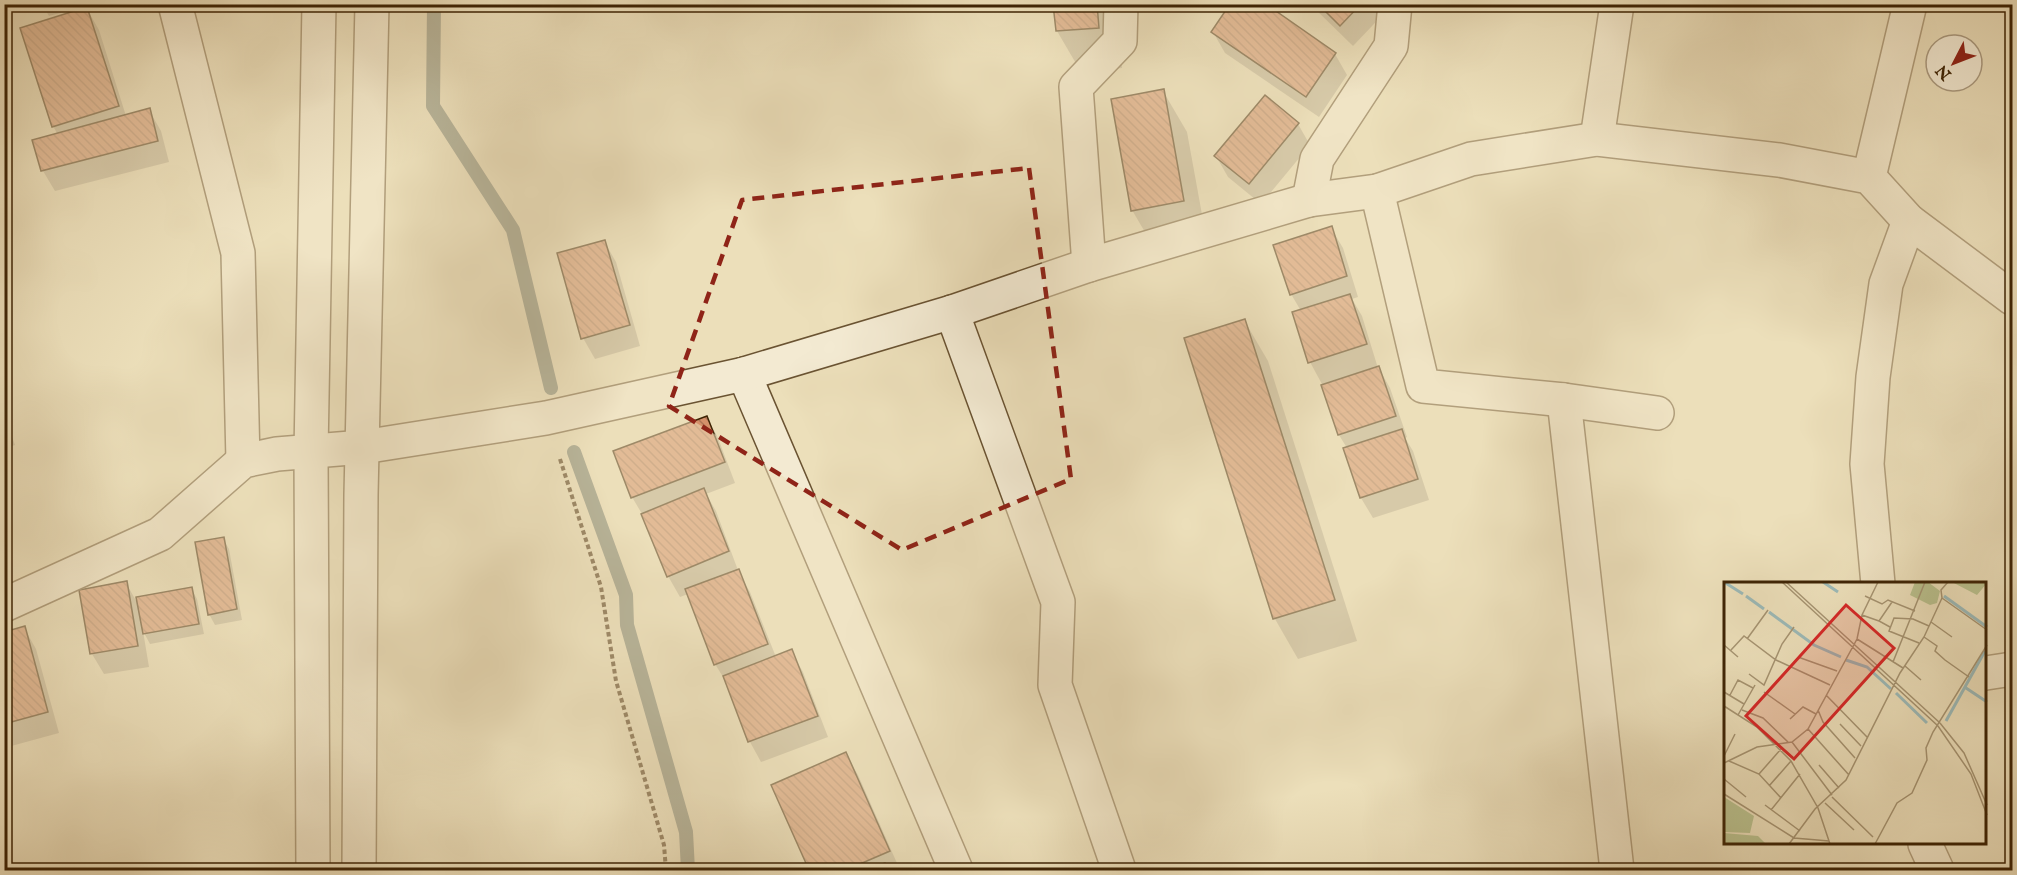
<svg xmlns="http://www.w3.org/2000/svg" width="2017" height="875" font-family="'IM FELL English',serif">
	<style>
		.shadow { fill: #0003 }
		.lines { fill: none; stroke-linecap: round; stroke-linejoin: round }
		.stream { stroke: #767e70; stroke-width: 14 }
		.building { fill: url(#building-back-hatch); stroke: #3e2405; stroke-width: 1.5 }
		.minor-casing { stroke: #6a5332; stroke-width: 36 }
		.path { stroke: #3e2405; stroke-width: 4; stroke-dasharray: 4.5 3; stroke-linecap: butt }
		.minor { stroke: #f3ead2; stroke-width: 33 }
		.marked { fill: none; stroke: #8f2418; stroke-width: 4.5; stroke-dasharray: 12 8; stroke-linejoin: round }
		.inset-river { fill: none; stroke: #9cbab8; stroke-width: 3 }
		.inset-road { fill: none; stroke: #a69472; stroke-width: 1.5 }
		.view { fill: #d62828; fill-opacity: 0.15; stroke: #d62828; stroke-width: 3 }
		.inset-edge { fill: none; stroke: #3e2405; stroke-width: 3 }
	</style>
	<defs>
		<pattern id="building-back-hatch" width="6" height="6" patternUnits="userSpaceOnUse" patternTransform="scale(1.5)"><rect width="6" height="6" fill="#d5906a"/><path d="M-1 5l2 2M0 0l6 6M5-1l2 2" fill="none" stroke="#ae7555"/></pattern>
	</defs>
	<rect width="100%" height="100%" fill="#ecdfba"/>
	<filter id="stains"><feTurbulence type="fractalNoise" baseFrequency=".00333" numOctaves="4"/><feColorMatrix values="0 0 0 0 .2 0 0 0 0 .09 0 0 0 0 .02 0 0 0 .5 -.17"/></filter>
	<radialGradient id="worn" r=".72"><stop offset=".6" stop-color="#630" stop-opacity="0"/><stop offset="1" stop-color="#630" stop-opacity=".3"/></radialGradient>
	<g class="shadow">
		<polygon points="42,4 93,4 49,16"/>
		<polygon points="1055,4 1116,4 1122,68 1081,72 1057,31"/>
		<polygon points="1310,4 1393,4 1353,46"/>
		<polygon points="87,9 99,30 126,116 149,110 161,131 169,162 55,191 43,171 58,135 53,126"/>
		<polygon points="1213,32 1335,54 1347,75 1319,117 1225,53"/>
		<polygon points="1163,91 1187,132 1207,242 1156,251 1132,210"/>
		<polygon points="1298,124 1310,145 1261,204 1228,177 1216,156"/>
		<polygon points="1331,228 1343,248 1358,297 1352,299 1362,316 1377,365 1390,388 1407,437 1405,438 1413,451 1429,500 1373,518 1361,498 1347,448 1339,435 1323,386 1310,362 1301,311 1291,294"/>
		<polygon points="604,241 616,262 640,346 595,359 583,338"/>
		<polygon points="1244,320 1268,361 1357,641 1298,659 1275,619 1186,339"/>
		<polygon points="4,416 15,445 4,449"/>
		<polygon points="707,418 718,438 735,483 706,494 716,511 739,573 750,592 776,657 791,651 803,672 828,737 761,762 750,742 728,685 715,664 688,594 680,597 668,576 645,519 632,497"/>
		<polygon points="223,539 229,549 242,620 215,625 209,614"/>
		<polygon points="126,583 139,606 191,588 197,599 204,634 150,644 143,631 149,667 104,674 92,654"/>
		<polygon points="24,628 36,649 59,733 4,748 4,633"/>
		<polygon points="846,754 858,775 900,870 811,870 773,785"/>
	</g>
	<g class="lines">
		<g class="stream">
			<polyline points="434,4 433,106 513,230 551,388"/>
			<polyline points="574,452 626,595 627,625 686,832 688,870"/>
		</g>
	</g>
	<g class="building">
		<polygon points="1053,4 1097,4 1099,28 1056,31"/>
		<polygon points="1230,4 1266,4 1336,53 1306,97 1211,32"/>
		<polygon points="1318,4 1361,4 1340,26"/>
		<polygon points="87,7 119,106 52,127 20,28"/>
		<polygon points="1164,89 1184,201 1131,211 1111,99"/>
		<polygon points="1265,95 1299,123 1249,184 1214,156"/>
		<polygon points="150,108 158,141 41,171 32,140"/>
		<polygon points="1332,226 1347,276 1290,295 1273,245"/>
		<polygon points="605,240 630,325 581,339 557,253"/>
		<polygon points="1350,294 1367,344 1308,363 1292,312"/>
		<polygon points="1245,319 1335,600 1273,619 1184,338"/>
		<polygon points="1379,366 1396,416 1338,435 1321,385"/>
		<polygon points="707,416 725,462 631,498 613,451"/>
		<polygon points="1402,429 1418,479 1360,498 1343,448"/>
		<polygon points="704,488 729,551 667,577 641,514"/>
		<polygon points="224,537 237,609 208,615 195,542"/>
		<polygon points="739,569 768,644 714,665 685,589"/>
		<polygon points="127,581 138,646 90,654 79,590"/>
		<polygon points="192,587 199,624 143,634 136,597"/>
		<polygon points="25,626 48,712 4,724 4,632"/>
		<polygon points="792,649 818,716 748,742 723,676"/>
		<polygon points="846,752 890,851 846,870 809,870 771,785"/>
		<polygon points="885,863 888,870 866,870"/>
	</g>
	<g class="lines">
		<g class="minor-casing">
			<g id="minor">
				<polyline points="175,4 238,253 243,461"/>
				<polyline points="1597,139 1617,4"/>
				<polyline points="1869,177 1910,4"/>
				<polyline points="1377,191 1423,386 1564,400 1657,413"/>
				<polyline points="1309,200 1317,159 1391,46 1395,4"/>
				<polyline points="1089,265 1076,87 1120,41 1121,4"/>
				<polyline points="952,312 1058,602 1055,685 1119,870"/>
				<polyline points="744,374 956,870"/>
				<polyline points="1564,400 1617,870"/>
				<polyline points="1878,584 1867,464 1873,377 1886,284 1909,221"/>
				<polyline points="4,605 160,534 243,461 277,454 363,447 546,418 744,374 952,312 1089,265 1309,200 1377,191 1471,159 1597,139 1779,160 1869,177 1909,221 2012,298"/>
				<polyline points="1986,673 2012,669"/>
				<polyline points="1925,844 1937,870"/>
				<polyline points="313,870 311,453 319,4"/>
				<polyline points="359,870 361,495 372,4"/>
			</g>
		</g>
		<polyline class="path" points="560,459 601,587 616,681 664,845 666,870"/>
		<use href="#minor" class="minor"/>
	</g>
	<path d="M0 0H2017V875H0ZM 1029,168 L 1071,479 L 902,550 L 669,406 L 742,200 Z" fill="#ecdfba" fill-opacity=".55" fill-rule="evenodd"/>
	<path class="marked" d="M 1029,168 L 1071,479 L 902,550 L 669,406 L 742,200 Z"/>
	<g transform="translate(1724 582)">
		<rect width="262" height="262" fill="#ecdfba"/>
		<path d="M 0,215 L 30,234 L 26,251 L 0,250 ZM 0,251 L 34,254 L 42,262 L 0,262 Z" fill="#bac18e"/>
		<path d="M 191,0 L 204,0 L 216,9 L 213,21 L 206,23 L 186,13 ZM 228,0 L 262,0 L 263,1 L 253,13 Z" fill="#bac18e"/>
		<path class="inset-river" d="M 0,0 L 19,12M 99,0 L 114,10M 22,14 L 40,27M 220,14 L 263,45M 45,30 L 90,63 L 117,75M 122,78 L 143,85 L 167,107M 242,106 L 263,120M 172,111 L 203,141M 222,139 L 261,69"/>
		<path class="inset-road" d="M 58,0 L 214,144 L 247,192 L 263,233M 62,0 L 216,141 L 240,171 L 263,223M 141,14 L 158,22 L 164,18 L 191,29M 218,16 L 263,48M 138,33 L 155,39M 207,40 L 228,55M 166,45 L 155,39 L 168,20M 200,55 L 213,64 L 211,69 L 221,78 L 245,95M 23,57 L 44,28M 133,57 L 179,86M 195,61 L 165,49 L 170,36 L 189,37 L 205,44M 0,63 L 14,75M 7,68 L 20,54 L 52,78 L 106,103M 74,75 L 113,89M 169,80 L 201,0M 181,84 L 197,98M 25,92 L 40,103 L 58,62 L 70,45M 0,110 L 20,122M 40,110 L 71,132M 6,113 L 14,98 L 29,106M 102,113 L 143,155M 0,124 L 33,145 L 67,179 L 94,226 L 106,262M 18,128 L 39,136 L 64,160M 94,128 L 99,140 L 131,176M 14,133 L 31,103M 66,137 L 79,125 L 92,132M 116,142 L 137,164M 84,147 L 125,193M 68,160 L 108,213M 0,174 L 11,152M 5,179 L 35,192 L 57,216M 0,181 L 33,165 L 68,160 L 84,147 L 133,57 L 138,33 L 154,0M 95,183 L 115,206M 35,192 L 57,167M 0,197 L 22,215M 45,204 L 67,179M 0,212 L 70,256 L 105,259M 108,215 L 149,255M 101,221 L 130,248M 41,223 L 76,249M 47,228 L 76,192M 65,262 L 91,227 L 122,198 L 176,91 L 200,55 L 218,16 L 217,8 L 224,0M 151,262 L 173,221 L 188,211 L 203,178 L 202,166 L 209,150 L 263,63"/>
		<path class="view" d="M 122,23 L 170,66 L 70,177 L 22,134 Z"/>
		<rect width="262" height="262" class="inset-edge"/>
	</g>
	<rect width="2017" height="875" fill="none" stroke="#ecdfba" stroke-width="24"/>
	<rect x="6" y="6" width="2005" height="863" fill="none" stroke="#3e2405" stroke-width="3"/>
	<rect x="12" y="12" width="1993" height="851" fill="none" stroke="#3e2405" stroke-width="1.5"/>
	<g transform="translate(1954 63) rotate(228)"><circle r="28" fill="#f3ead2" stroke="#ab9b80" stroke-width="1.5"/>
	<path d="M0-4.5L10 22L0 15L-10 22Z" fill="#8f2418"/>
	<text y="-9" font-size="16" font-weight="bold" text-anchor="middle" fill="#3e2405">N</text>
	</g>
	<rect width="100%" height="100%" filter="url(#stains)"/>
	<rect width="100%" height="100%" fill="url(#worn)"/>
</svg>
